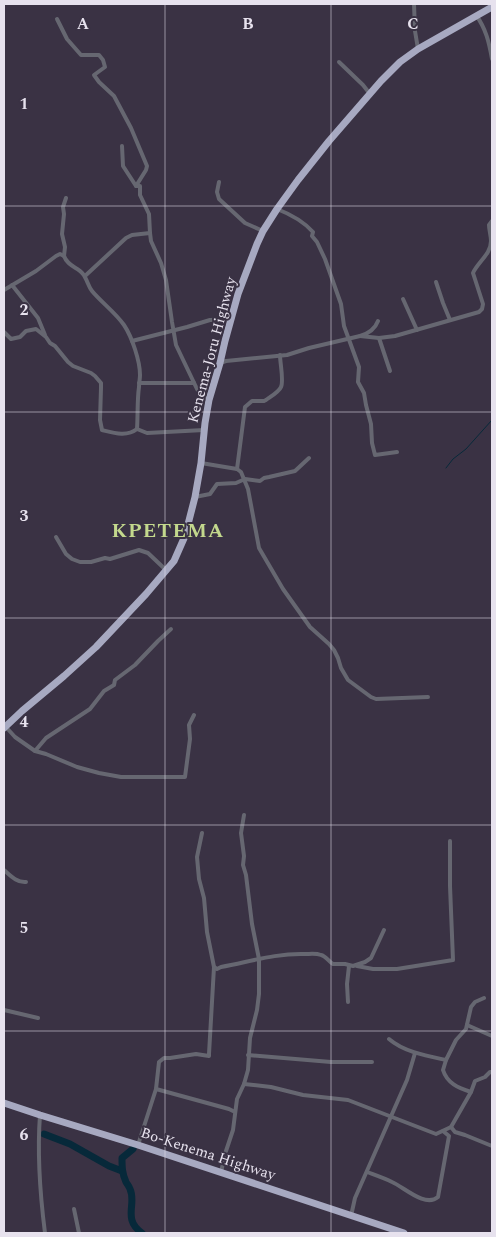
<svg xmlns="http://www.w3.org/2000/svg" width="496" height="1237" font-family="Spectral,serif">
	<style>
		.lines { fill: none; stroke-linecap: round; stroke-linejoin: round }
		.stream { stroke: #07293a; stroke-width: 1 }
		.river { stroke: #07293a; stroke-width: 7 }
		.street { stroke: #666771; stroke-width: 4 }
		.highway { stroke: #a7a9c1; stroke-width: 7 }
		.grid { fill: none; stroke: #e7e2ee; stroke-width: 1; stroke-opacity: 0.55 }
		.labels { text-anchor: middle; dominant-baseline: central; stroke-width: 4; stroke-linejoin: round; paint-order: stroke }
		.street-label { font-size: 15px; fill: #e7e2ee; stroke: #3a3244 }
		.district-label { font-size: 20px; font-weight: bold; letter-spacing: 1px; fill: #c3d88d; stroke: #3a3244 }
		.grid-label { font-size: 16px; text-anchor: middle; font-weight: bold; fill: #e7e2ee; stroke: #3a3244; stroke-width: 4; stroke-linejoin: round; paint-order: stroke }
	</style>
	<rect width="100%" height="100%" fill="#3a3244"/>
	<g class="lines">
		<polyline class="stream" points="446,468 453,459 466,449 492,420"/>
		<g class="river">
			<polyline points="44,1134 70,1144 109,1166 122,1171"/>
			<path d="M 133,1149 L 122,1158 C 122,1167 122,1173 126,1182 C 127,1184 129,1186 130,1189 C 137,1204 122,1219 142,1233"/>
		</g>
		<g class="street">
			<polyline points="414,4 415,31 418,49"/>
			<path d="M 476,15 C 486,29 489,42 492,59"/>
			<polyline points="57,19 67,39 81,55 99,55 103,60 105,67 94,75 99,82 114,96 131,128 147,166 146,170 136,186"/>
			<polyline points="339,62 363,85 370,94"/>
			<polyline points="122,146 123,166 136,186 140,186 140,195 149,214 150,233 151,241 161,263 166,280 172,322 176,345 197,389 201,394 209,400"/>
			<polyline points="219,182 217,192 219,199 245,223 263,231"/>
			<path d="M 277,209 C 290,214 304,222 313,232 L 312,236 L 317,242 L 325,259 L 341,304 L 344,326 L 359,367 L 358,382 L 364,393 L 366,405 L 371,424 L 372,443 L 375,455 L 397,452"/>
			<polyline points="64,256 65,247 62,234 64,214 63,207 66,198"/>
			<polyline points="85,276 126,238 132,235 150,233"/>
			<polyline points="436,282 443,303 450,320"/>
			<polyline points="12,285 38,318 45,335"/>
			<path d="M 4,290 L 36,271 L 56,256 L 60,254 L 64,256 C 68,267 78,267 83,274 C 87,279 88,286 92,291 C 102,303 115,312 124,325 C 132,337 140,361 140,375 C 140,379 139,383 139,387 C 137,401 138,415 137,429"/>
			<polyline points="403,299 417,330"/>
			<path d="M 4,332 L 11,339 L 20,337 L 26,331 L 36,329 L 46,337 L 50,343 L 55,346 L 68,362 L 73,366 L 91,373 L 95,376 L 101,383 L 101,388 L 100,420 L 102,430 C 114,433 127,437 137,429 L 147,433 L 204,430"/>
			<path d="M 360,336 L 379,338 L 395,336 L 479,312 L 482,309 L 483,304 L 473,273 C 478,262 491,254 491,241 C 491,236 489,230 489,225 L 492,221"/>
			<polyline points="379,338 390,371"/>
			<polyline points="132,341 187,327 210,320 232,319"/>
			<path d="M 220,363 L 226,361 L 287,355 L 309,348 L 360,336 C 367,334 375,329 378,321"/>
			<polyline points="139,383 194,383"/>
			<polyline points="201,463 237,469 241,472 248,489 259,548 283,589 310,627 329,644 334,650 338,658 341,668 348,680 371,697 376,699 428,697"/>
			<path d="M 237,469 L 245,407 L 252,401 L 264,401 L 266,400 C 270,397 279,392 281,387 C 284,381 280,363 280,355"/>
			<polyline points="195,497 210,494 217,484 236,483 245,479 260,481 264,478 269,477 295,471 309,458"/>
			<polyline points="56,537 66,554 72,559 80,562 91,562 105,558 110,559 139,550 148,553 167,571"/>
			<polyline points="5,726 15,737 35,751 46,754 77,767 99,773 121,777 185,777 190,739 189,725 194,715"/>
			<polyline points="35,751 46,738 90,709 104,691 114,685 115,680 135,665 158,641 171,629"/>
			<path d="M 202,833 L 197,857 L 199,879 L 204,898 L 207,932 L 214,967 L 217,969 L 221,967 C 249,962 276,953 305,954 C 310,954 316,953 321,955 C 326,956 328,961 333,964 L 345,964 L 353,966 L 365,962 L 371,958 L 384,930"/>
			<path d="M 4,870 C 10,875 17,883 26,882"/>
			<polyline points="357,966 373,969 397,969 453,960 450,886 450,841"/>
			<polyline points="348,1002 347,984 349,966"/>
			<polyline points="4,1010 38,1018"/>
			<polyline points="467,1025 492,1036"/>
			<path d="M 389,1039 C 404,1052 427,1056 446,1060 L 456,1040 L 466,1029 L 471,1007 L 475,1002 L 484,998"/>
			<polyline points="248,1055 331,1062 372,1062"/>
			<path d="M 446,1060 L 443,1070 C 447,1083 458,1088 471,1092"/>
			<polyline points="244,1084 271,1087 303,1095 348,1100 436,1134 451,1127 471,1092 475,1081 485,1077 490,1072 492,1072"/>
			<polyline points="156,1089 229,1109 235,1112"/>
			<path d="M 40,1115 C 37,1155 40,1194 45,1233"/>
			<polyline points="451,1127 455,1132 465,1135 492,1146"/>
			<polyline points="138,1145 156,1089 159,1062 164,1058 170,1058 196,1054 209,1056 209,1054 214,967"/>
			<polyline points="221,1172 226,1151 233,1130 237,1099 244,1084 248,1070 250,1038 257,1010 259,994 259,959 252,924 246,875 243,865 244,856 241,833 244,815"/>
			<path d="M 367,1172 C 375,1175 384,1178 392,1182 C 404,1187 425,1208 438,1197 L 449,1136 L 443,1131"/>
			<polyline points="74,1209 79,1233"/>
			<polyline points="351,1216 355,1198 407,1080 415,1053"/>
		</g>
		<g class="highway">
			<polyline points="4,728 22,711 64,676 96,647 146,594 174,561 185,536 195,497 201,463 205,423 209,400 220,363 225,341 238,294 257,244 263,231 277,209 298,180 329,141 381,81 400,62 418,49 492,7"/>
			<polyline points="4,1103 40,1115 138,1145 404,1233"/>
		</g>
	</g>
	<path class="grid" d="M 165,4 L 165,1233M 331,4 L 331,1233M 4,206 L 492,206M 4,412 L 492,412M 4,618 L 492,618M 4,825 L 492,825M 4,1031 L 492,1031"/>
	<g class="labels">
		<g class="street-label">
			<text transform="translate(212 350) rotate(-75)">Kenema-Joru Highway</text>
			<text transform="translate(208 1154) rotate(18)">Bo-Kenema Highway</text>
		</g>
		<g class="district-label">
			<text x="168" y="531">KPETEMA</text>
		</g>
	</g>
	<g class="grid-label">
		<text x="83" y="29">A</text>
		<text x="248" y="29">B</text>
		<text x="413" y="29">C</text>
		<text x="24" y="109">1</text>
		<text x="24" y="315">2</text>
		<text x="24" y="521">3</text>
		<text x="24" y="727">4</text>
		<text x="24" y="933">5</text>
		<text x="24" y="1140">6</text>
	</g>
	<rect width="496" height="1237" fill="none" stroke="#e7e2ee" stroke-width="10"/>
</svg>
